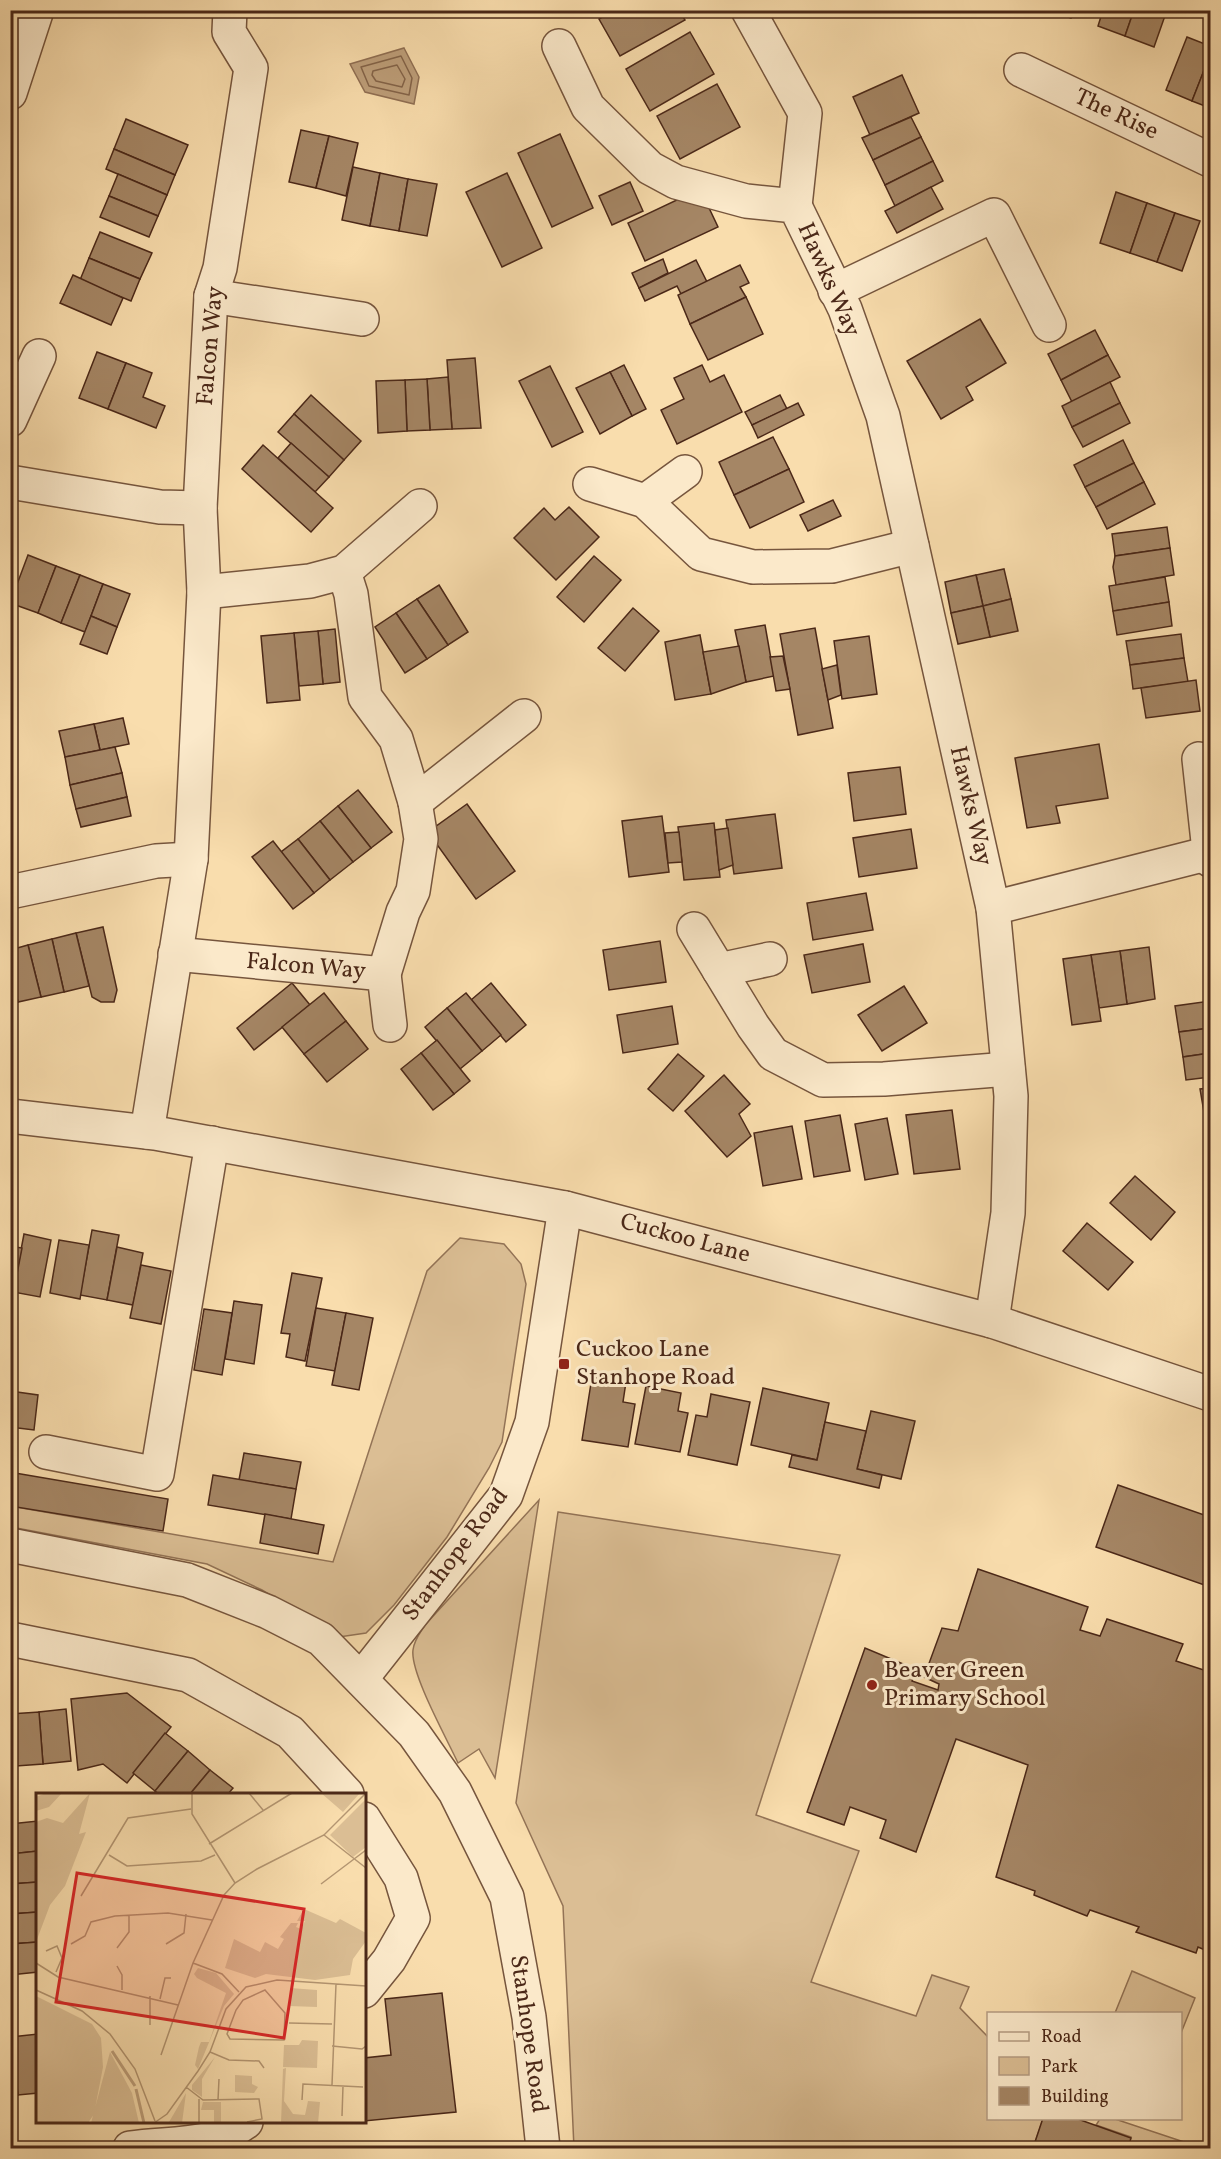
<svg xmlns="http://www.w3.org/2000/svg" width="1221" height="2159" font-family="Vollkorn,serif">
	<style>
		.green { fill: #dbbe94; stroke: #937356; stroke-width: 1.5 }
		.water { fill: #be9f7a; stroke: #906f53; stroke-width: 1.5 }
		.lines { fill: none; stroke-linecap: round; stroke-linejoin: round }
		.shore { stroke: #846449; stroke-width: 1.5 }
		.building { fill: #a58665; stroke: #4b2818; stroke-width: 1.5 }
		.minor-casing { stroke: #76553d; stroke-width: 36 }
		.minor { stroke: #fbe9ca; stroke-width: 33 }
		.poi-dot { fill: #8f2418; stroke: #fbe9ca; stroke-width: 2 }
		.labels { text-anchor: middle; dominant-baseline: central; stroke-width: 6; stroke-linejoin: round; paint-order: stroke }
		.street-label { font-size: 24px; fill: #4b2818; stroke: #fbe9ca }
		.poi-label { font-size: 24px; fill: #4b2818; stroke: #fbe9ca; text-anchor: start }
		.inset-river { fill: none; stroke: #be9f7a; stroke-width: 3 }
		.inset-road { fill: none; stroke: #b39571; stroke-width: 1.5 }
		.view { fill: #d62828; fill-opacity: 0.15; stroke: #d62828; stroke-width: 3 }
		.inset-edge { fill: none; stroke: #4b2818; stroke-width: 3 }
	</style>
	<rect width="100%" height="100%" fill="#f9ddad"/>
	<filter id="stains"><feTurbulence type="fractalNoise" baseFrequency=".00333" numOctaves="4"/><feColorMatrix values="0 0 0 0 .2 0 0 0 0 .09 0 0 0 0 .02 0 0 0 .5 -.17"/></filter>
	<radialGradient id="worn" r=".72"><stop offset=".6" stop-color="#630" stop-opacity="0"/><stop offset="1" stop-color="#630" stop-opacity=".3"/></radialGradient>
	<g class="green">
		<polygon points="460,1238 504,1244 521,1264 526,1284 502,1442 489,1468 447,1537 394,1605 366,1633 339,1637 262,1590 207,1564 11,1527 10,1506 333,1562 427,1271"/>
		<path d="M 539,1500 L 495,1778 L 479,1749 L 458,1763 C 447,1739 410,1673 413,1650 C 414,1640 420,1633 425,1625 Z"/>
		<polygon points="558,1512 840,1555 756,1815 859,1851 811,1982 916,2016 932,1975 969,1987 960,2008 988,2037 988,2118 1043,2119 1033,2148 574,2148 563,1906 516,1803"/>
		<polygon points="1132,1971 1195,1998 1181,2033 1180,2014 1115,2013"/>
		<polygon points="1100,2119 1115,2119 1202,2148 1128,2148 1131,2137 1096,2125"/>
	</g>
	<polygon class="water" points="404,48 419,77 414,104 365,92 350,64"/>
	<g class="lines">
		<g class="shore">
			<polygon points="401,56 412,78 409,95 369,86 361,67"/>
			<polygon points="397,65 405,79 402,87 376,81 372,75 373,71"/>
		</g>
	</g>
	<g class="building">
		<polygon points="158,10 181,10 180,16"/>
		<polygon points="614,10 679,10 685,20 620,56 599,19"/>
		<polygon points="1048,10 1074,10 1071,18"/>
		<polygon points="1103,10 1134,10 1125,36 1098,26"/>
		<polygon points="1134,10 1167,10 1154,47 1125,36"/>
		<polygon points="690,32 714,74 650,111 626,69"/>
		<polygon points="1187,37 1210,46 1210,55 1192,101 1166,90"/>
		<polygon points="1210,55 1210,108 1192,101"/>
		<polygon points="902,75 919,113 870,135 853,97"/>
		<polygon points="717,84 740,127 680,159 657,116"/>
		<polygon points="911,117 921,137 873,160 862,138"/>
		<polygon points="126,119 188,145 175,175 114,149"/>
		<polygon points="301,130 329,136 316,188 289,182"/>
		<polygon points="560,134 593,208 552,227 518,153"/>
		<polygon points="329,136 358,143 346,196 316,188"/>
		<polygon points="921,137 933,161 885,185 873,160"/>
		<polygon points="114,149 175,175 167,195 106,169"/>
		<polygon points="933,161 943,181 895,206 885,185"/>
		<polygon points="353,167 380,173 370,226 342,220"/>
		<polygon points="380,173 408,179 399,231 370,226"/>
		<polygon points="507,173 542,248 502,267 466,192"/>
		<polygon points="118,174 167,195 158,216 109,196"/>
		<polygon points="408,179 437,184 427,236 399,231"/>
		<polygon points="630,182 643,211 612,225 599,196"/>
		<polygon points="931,187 943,209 897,233 885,211"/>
		<polygon points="700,189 718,227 645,261 628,223"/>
		<polygon points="1116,192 1147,203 1130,253 1100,243"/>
		<polygon points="109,196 158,216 149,237 100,217"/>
		<polygon points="1147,203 1175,213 1157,262 1130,253"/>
		<polygon points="1175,213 1200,221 1182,271 1157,262"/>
		<polygon points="100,232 152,253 140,279 89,258"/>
		<polygon points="89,258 140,279 131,301 80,280"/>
		<polygon points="663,259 668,273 639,288 632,273"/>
		<polygon points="696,260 707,282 681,294 677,286 645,301 639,288"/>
		<polygon points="740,265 749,283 740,287 746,297 690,324 678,295"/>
		<polygon points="73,275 123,298 111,325 60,303"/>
		<polygon points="746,297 763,334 708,360 690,324"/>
		<polygon points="980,319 1006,363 966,387 973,400 941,419 907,361"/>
		<polygon points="1095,330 1108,355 1061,380 1048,354"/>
		<polygon points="97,352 126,363 108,409 79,398"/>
		<polygon points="1108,355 1120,377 1072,402 1061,380"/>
		<polygon points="475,358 481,428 452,429 447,360"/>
		<polygon points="126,363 152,373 143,397 165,406 156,428 108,409"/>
		<polygon points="624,365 646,409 632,416 610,372"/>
		<polygon points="702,365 710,382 724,375 742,412 677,444 661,410 684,399 674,378"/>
		<polygon points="550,366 583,432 552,447 519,381"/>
		<polygon points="610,372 632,416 600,434 576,388"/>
		<polygon points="448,377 452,429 430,430 427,379"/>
		<polygon points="427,379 430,430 407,431 405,380"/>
		<polygon points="405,380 407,431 378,433 376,381"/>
		<polygon points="1110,382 1120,403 1072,427 1062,406"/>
		<polygon points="311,395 361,441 344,460 294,414"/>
		<polygon points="780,395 787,409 752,425 745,412"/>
		<polygon points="798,403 804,415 758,438 752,425"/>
		<polygon points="1120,403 1130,423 1083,447 1072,427"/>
		<polygon points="294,414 344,460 329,477 278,432"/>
		<polygon points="773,437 789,469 734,495 719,462"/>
		<polygon points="1123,440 1134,463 1085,487 1074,465"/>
		<polygon points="291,443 329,477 315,492 278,458"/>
		<polygon points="263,445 333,508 311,532 242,469"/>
		<polygon points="1134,463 1144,482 1096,507 1085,487"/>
		<polygon points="789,469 804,502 750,528 734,495"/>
		<polygon points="1144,482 1155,504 1107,529 1096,507"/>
		<polygon points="833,500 841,516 808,531 800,515"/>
		<polygon points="569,507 599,537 556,580 514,538 544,508 555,520"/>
		<polygon points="1167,527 1170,548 1115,556 1112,534"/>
		<polygon points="1170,548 1174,575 1116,585 1113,567 1115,556"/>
		<polygon points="28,555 56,566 38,613 10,603"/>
		<polygon points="594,556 621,580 584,622 557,597"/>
		<polygon points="56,566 80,575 61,623 38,613"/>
		<polygon points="1004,569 1011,599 983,606 976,575"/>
		<polygon points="80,575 103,584 85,632 61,623"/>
		<polygon points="976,575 983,606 951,613 945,582"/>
		<polygon points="1165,577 1169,602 1113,611 1109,586"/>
		<polygon points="103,584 130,594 117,627 91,616"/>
		<polygon points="439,585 468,632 448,645 417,599"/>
		<polygon points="417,599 448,645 427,659 396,613"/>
		<polygon points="1011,599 1018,631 990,637 983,606"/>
		<polygon points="1169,602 1172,626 1117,635 1113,611"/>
		<polygon points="983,606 990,637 958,644 951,613"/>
		<polygon points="633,608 659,631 625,671 598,648"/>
		<polygon points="396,613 427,659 405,673 375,627"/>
		<polygon points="91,616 117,627 107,654 80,644"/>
		<polygon points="765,625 774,676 746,682 735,630"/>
		<polygon points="815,628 833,728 798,735 780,634"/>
		<polygon points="335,629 340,682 323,684 318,631"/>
		<polygon points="318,631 323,684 299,686 294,633"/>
		<polygon points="294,633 300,700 267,703 261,636"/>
		<polygon points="1181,634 1184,658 1130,665 1126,641"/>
		<polygon points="700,635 711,694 675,700 665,642"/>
		<polygon points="869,636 877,694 842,699 834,641"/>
		<polygon points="739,646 746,682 711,694 703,652"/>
		<polygon points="783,656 790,689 776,691 770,657"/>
		<polygon points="1184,658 1188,682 1133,689 1130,665"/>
		<polygon points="837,665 841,695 828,700 822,669"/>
		<polygon points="1196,680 1200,711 1146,718 1141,688"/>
		<polygon points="123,718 129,744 100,750 94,724"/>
		<polygon points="94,724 100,750 65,757 59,731"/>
		<polygon points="1099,744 1108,798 1056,806 1060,823 1027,828 1015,758"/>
		<polygon points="115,747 122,773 70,785 65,757"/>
		<polygon points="900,767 906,814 854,821 848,773"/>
		<polygon points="122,773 127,797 76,809 70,785"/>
		<polygon points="358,790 392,832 371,848 338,806"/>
		<polygon points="127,797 131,816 81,827 76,809"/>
		<polygon points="467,804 515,871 476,899 428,832"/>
		<polygon points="338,806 371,848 353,862 320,821"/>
		<polygon points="775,814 782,868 734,874 726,820"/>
		<polygon points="662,816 669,872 629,877 622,821"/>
		<polygon points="320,821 353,862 330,880 298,839"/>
		<polygon points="714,823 720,877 684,880 678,827"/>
		<polygon points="728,828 733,865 719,870 715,830"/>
		<polygon points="911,829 917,868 859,877 853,838"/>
		<polygon points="679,832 682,862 668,863 665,833"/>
		<polygon points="298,839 330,880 314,893 281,852"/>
		<polygon points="273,841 314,893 293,909 252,857"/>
		<polygon points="866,893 873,930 813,940 807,903"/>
		<polygon points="103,927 117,990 114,1002 101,1002 92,997 76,933"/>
		<polygon points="76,933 89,986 64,992 52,939"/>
		<polygon points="52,939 64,992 41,997 28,945"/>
		<polygon points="660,941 666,982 609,990 603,950"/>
		<polygon points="863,944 870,982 812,993 804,955"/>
		<polygon points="28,945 41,997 18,1002 10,970 10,950"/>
		<polygon points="1149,947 1155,999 1127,1004 1120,951"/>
		<polygon points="1120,951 1127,1004 1099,1008 1091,955"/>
		<polygon points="1091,955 1101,1021 1072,1025 1063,959"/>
		<polygon points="10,970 18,1002 10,1004"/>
		<polygon points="292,983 310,1005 254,1050 237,1028"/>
		<polygon points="491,983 526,1025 506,1042 471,1000"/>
		<polygon points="904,986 927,1023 882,1051 858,1015"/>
		<polygon points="324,993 346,1021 304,1054 282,1027"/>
		<polygon points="466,993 501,1035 482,1051 447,1008"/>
		<polygon points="1210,1001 1210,1028 1179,1032 1175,1006"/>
		<polygon points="672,1006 678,1044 623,1053 617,1015"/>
		<polygon points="447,1008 482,1051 460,1069 425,1027"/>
		<polygon points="346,1021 368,1049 327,1082 304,1054"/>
		<polygon points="1210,1028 1210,1053 1183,1057 1179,1032"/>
		<polygon points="437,1040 470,1081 454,1094 421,1053"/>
		<polygon points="421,1053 454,1094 433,1110 401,1069"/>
		<polygon points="1210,1053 1210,1077 1186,1080 1183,1057"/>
		<polygon points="678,1054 704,1076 673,1111 648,1089"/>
		<polygon points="724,1075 750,1104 739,1114 751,1136 727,1157 685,1111"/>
		<polygon points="1210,1088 1210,1117 1205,1118 1200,1089"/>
		<polygon points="952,1110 960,1169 914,1174 906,1115"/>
		<polygon points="840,1115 850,1171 814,1177 805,1121"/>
		<polygon points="1210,1117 1210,1140 1208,1140 1205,1118"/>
		<polygon points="887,1118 898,1174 865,1180 855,1124"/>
		<polygon points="792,1126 802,1179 763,1186 754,1133"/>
		<polygon points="1135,1176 1175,1212 1151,1240 1110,1203"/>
		<polygon points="1087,1223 1133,1262 1108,1290 1063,1251"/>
		<polygon points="92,1230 119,1235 107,1300 80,1295"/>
		<polygon points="24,1234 51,1240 40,1297 13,1292"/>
		<polygon points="59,1240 89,1245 80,1299 50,1293"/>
		<polygon points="10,1246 22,1248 11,1305 10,1305"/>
		<polygon points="117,1247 143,1253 133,1305 107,1300"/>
		<polygon points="141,1265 171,1271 161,1324 130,1318"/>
		<polygon points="292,1273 322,1278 305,1361 286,1357 290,1334 281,1333"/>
		<polygon points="234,1301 262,1305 254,1364 225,1359"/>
		<polygon points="316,1308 346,1313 335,1371 306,1366"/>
		<polygon points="204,1309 232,1313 222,1375 194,1370"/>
		<polygon points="346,1313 373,1318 359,1390 332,1385"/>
		<polygon points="592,1377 626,1382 623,1402 635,1404 628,1447 582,1440"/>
		<polygon points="646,1386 681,1393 678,1411 688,1413 680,1452 635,1444"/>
		<polygon points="763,1388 829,1403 817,1460 751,1445"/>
		<polygon points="10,1391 38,1395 34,1430 10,1427"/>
		<polygon points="711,1394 750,1402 737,1465 688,1455 696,1415 707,1417"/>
		<polygon points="871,1411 915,1421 901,1479 857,1469"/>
		<polygon points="825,1422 866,1431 857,1469 882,1475 879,1488 789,1467 792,1455 817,1460"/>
		<polygon points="244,1453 301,1462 296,1489 239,1480"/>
		<polygon points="15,1473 168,1499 163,1531 10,1506"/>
		<polygon points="213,1475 296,1489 291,1519 208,1505"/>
		<polygon points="1118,1485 1210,1517 1210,1587 1096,1547"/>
		<polygon points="265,1514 324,1525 318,1554 260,1543"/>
		<polygon points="978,1569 1088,1607 1080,1630 1100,1636 1107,1619 1183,1644 1176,1661 1210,1672 1210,1952 1198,1947 1196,1953 1136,1932 1139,1927 1090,1910 1087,1916 1034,1895 1035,1891 996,1877 1028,1765 956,1739 916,1852 880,1838 886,1820 850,1807 844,1825 807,1812 865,1648 915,1669 912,1681 938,1690 939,1684 924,1677 942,1628 958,1631"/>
		<polygon points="127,1693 171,1727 127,1783 103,1764 78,1770 71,1699"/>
		<polygon points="66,1709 71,1761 43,1764 39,1712"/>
		<polygon points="39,1712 43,1764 16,1766 10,1714"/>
		<polygon points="10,1716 16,1766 10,1767"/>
		<polygon points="165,1733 188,1751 155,1791 133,1773"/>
		<polygon points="188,1751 210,1770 190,1794 159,1794 155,1791"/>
		<polygon points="210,1770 233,1788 228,1794 190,1794"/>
		<polygon points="38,1821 38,1851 10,1854 10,1824"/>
		<polygon points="38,1851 38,1882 10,1884 10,1854"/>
		<polygon points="38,1882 38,1912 10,1914 10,1884"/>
		<polygon points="38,1912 38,1942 10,1944 10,1914"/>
		<polygon points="38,1942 38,1972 10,1975 10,1944"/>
		<polygon points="442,1993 456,2112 364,2121 364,2058 391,2055 385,1999"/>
		<polygon points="38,2034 38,2093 18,2095 11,2037"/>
		<polygon points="10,2037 18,2095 10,2096"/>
		<polygon points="1043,2118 1075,2118 1131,2138 1128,2148 1033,2148"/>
	</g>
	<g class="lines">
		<g class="minor-casing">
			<g id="minor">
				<polyline points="748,10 805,113 795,206"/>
				<polyline points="559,46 588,107 650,168 676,182 746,201 795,206 845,309 883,416 993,908 1011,1096 1008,1213 992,1321"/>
				<polyline points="1021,70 1210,160"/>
				<polyline points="10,93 37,10"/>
				<polyline points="835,291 994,215 1049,325"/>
				<polyline points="211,296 362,319"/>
				<polyline points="10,420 39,356"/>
				<polyline points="10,482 160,507 200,508"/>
				<polyline points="590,484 645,501 701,554 753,567 832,566 912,546"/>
				<polyline points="645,501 685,472"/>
				<polyline points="344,572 351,594 365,697 396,739 415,802 524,716"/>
				<polyline points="204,592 310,581 344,572 420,506"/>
				<polyline points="1199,759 1210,860"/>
				<polyline points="10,892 156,861 191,859"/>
				<polyline points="993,908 1210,853"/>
				<polyline points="694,929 753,1026 773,1054 823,1080 884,1079 1008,1069"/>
				<polyline points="175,954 384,974 390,1025"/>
				<polyline points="719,970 770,959"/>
				<polyline points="384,974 403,912 413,891 421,839 415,802"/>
				<polyline points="10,1116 155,1133 565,1208 992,1321 1210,1394"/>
				<polyline points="147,1132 191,859 204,592 200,508 211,296 220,268 251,68 229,32 230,10"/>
				<polyline points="46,1452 157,1474 212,1143"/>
				<polyline points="10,1545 187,1580 268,1612 321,1639 414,1734 455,1792 507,1897 529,2017 543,2148"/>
				<polyline points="10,1639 188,1675 290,1732 347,1794"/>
				<polyline points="361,1679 506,1495 532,1422 565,1208"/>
				<polyline points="364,1819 401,1878 413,1918 389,1960 364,1991"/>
				<path d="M 130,2148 C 172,2142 211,2148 246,2122"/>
			</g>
		</g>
		<use href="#minor" class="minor"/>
	</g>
	<g class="poi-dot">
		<rect x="558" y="1358" width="12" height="12" rx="3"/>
		<circle cx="872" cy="1685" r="6"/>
	</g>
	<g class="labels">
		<g class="street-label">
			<text transform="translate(1116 115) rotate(25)">The Rise</text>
			<text transform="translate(828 280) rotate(66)">Hawks Way</text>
			<text transform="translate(211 346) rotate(-85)">Falcon Way</text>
			<text transform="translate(970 806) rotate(77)">Hawks Way</text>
			<text transform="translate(306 967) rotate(5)">Falcon Way</text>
			<text transform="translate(685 1239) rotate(15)">Cuckoo Lane</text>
			<text transform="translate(456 1555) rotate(-53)">Stanhope Road</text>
			<text transform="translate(528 2034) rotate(82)">Stanhope Road</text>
		</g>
		<g class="poi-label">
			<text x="576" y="1350">Cuckoo Lane<tspan x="576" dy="28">Stanhope Road</tspan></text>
			<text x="884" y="1671">Beaver Green<tspan x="884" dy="28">Primary School</tspan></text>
		</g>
	</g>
	<g transform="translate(36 1793)">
		<rect width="330" height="330" fill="#f9ddad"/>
		<path d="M 10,0 L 26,0 L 13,14 L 0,18 L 0,4 ZM 54,0 L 43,41 L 50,39 L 29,93 L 14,112 L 0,149 L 0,29 L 11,25 L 27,30 ZM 285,0 L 324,0 L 307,19 ZM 330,6 L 330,54 L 317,64 L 294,42 ZM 268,116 L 300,130 L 304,126 L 330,140 L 330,148 L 317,166 L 314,182 L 279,187 L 230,181 L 219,185 L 189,175 L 198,146 L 224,159 L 229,149 L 242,156 L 248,146 L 244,144 L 255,130 L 262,130 L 260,134 L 265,136 L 269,128 L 261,128 ZM 162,175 L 180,180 L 198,201 L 188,213 L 162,276 L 159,272 L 163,254 L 165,249 L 173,249 L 190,200 L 161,185 L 158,181 ZM 254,195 L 281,197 L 281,214 L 253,213 ZM 0,203 L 56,231 L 65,245 L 67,274 L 58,321 L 52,330 L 0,330 ZM 266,247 L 282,248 L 281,275 L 247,274 L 248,252 L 263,252 ZM 74,259 L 96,300 L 103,330 L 55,330 ZM 179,264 L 166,286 L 166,304 L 156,297 L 156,292 ZM 250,275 L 248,308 L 257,321 L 269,322 L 272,308 L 284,309 L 282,330 L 245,330 L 247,276 ZM 199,282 L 216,283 L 216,291 L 222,294 L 218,300 L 199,299 ZM 150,300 L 146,330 L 127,330 L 133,329 ZM 167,309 L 185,309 L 185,330 L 178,330 L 178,317 L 165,317 Z" fill="#dbbe94"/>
		<path class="inset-river" d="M 76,258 L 99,293M 100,296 L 108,330"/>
		<path class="inset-road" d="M 156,0 L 156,21 L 199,90M 213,0 L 227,17M 288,42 L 330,75M 173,51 L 256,0M 73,62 L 91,73 L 165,68 L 179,62M 285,91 L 330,57M 45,103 L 92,25 L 155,16M 35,151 L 49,143 L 55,129 L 79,123 L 132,120 L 176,127M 130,151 L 148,140 L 150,121M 81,155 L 93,139 L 93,122M 10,158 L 21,153 L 26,165 L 20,179M 0,170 L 22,184 L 142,212M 157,170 L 186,181 L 203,199M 81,173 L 86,182 L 86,197M 0,197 L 46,218 L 74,241 L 99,276 L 119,328M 229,197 L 249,220 L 248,247 L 194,246 L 191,241 L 200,217 L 207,207 ZM 124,206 L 129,185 L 135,185M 253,230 L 296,231M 114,232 L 114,203M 296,253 L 326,256 L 330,253M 174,259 L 193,267 L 223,268 L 228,275M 125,262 L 157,170 L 188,102 L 199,90 L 221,76 L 288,42 L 330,0M 296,292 L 300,191M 150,294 L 167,307 L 223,306 L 226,326 L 211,329M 182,307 L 183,286M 266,307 L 267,291 L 327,294M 306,323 L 307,293M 118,330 L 131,321 L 162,278 L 174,259 L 190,216 L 210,194 L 241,187 L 330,193M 163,330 L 163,306"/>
		<path class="view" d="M 41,80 L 268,116 L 248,245 L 20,209 Z"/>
		<rect width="330" height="330" class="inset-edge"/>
	</g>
	<rect width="1221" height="2159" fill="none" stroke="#f9ddad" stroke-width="36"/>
	<rect x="12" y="12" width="1197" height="2135" fill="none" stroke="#4b2818" stroke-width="3"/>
	<rect x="18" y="18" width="1185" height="2123" fill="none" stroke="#4b2818" stroke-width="1.5"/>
	<rect x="987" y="2012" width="195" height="108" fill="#fbe9ca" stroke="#b59c83" stroke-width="1.5"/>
	<rect x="999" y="2032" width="30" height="9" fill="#fbe9ca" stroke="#b59c83" stroke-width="1.5"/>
	<text x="1041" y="2042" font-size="18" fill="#4b2818">Road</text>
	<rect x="999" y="2057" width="30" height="18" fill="#dbbe94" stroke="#b59c83" stroke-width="1.5"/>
	<text x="1041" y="2072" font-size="18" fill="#4b2818">Park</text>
	<rect x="999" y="2087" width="30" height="18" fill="#a58665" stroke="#b59c83" stroke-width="1.5"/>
	<text x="1041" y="2102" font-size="18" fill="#4b2818">Building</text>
	<rect width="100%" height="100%" filter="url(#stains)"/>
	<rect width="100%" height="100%" fill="url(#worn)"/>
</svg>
